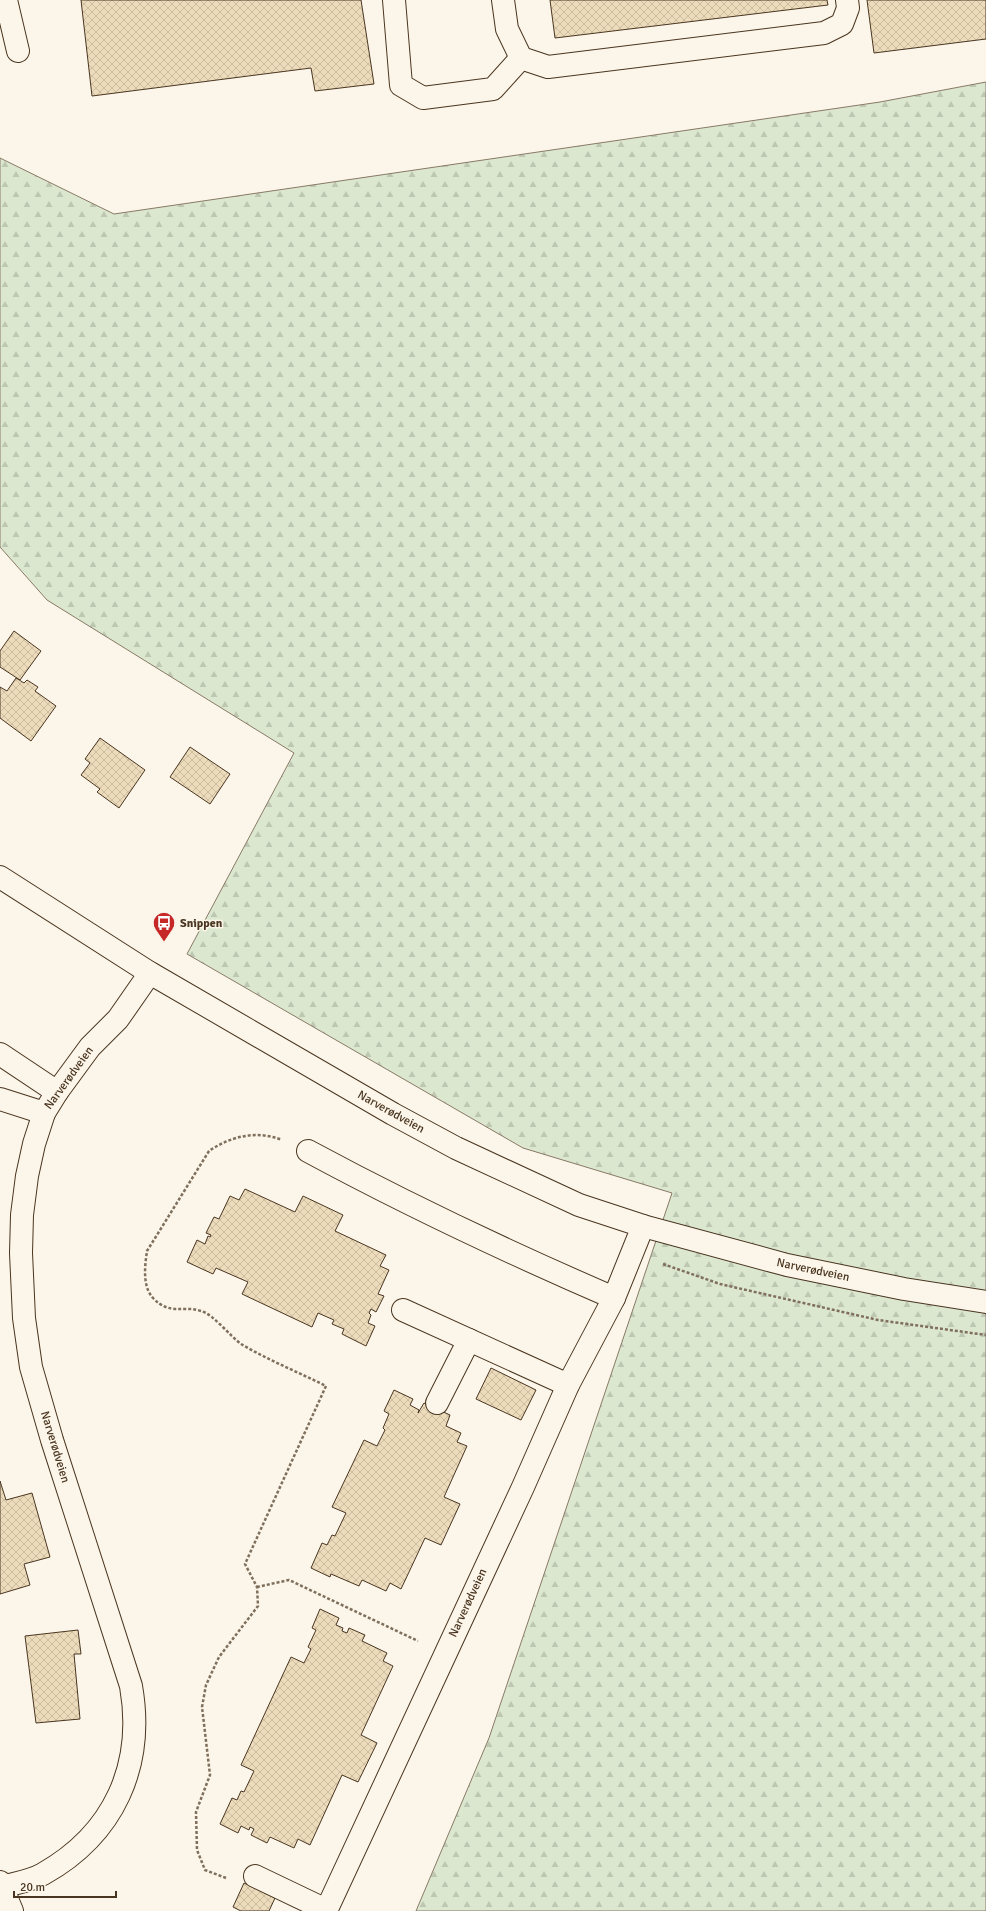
<svg xmlns="http://www.w3.org/2000/svg" width="986" height="1911" font-family="Signika,sans-serif">
	<style>
		.forest { fill: url(#forest-firs); stroke: #887966 }
		.building { fill: url(#building-cross-hatch); stroke: #4a3520 }
		.lines { fill: none; stroke-linecap: round; stroke-linejoin: round }
		.minor-casing { stroke: #4a3520; stroke-width: 24 }
		.major-casing { stroke: #4a3520; stroke-width: 24 }
		.path { stroke: #7f6f5c; stroke-width: 2.5; stroke-dasharray: 3 2; stroke-linecap: butt }
		.minor { stroke: #fbf6e9; stroke-width: 22 }
		.major { stroke: #fbf6e9; stroke-width: 22 }
		.labels { text-anchor: middle; dominant-baseline: central; stroke-width: 3; stroke-linejoin: round; paint-order: stroke }
		.poi-label { font-size: 12px; font-weight: bold; fill: #4a3520; stroke: #fbf6e9; text-anchor: start }
		.street-label { font-size: 12px; fill: #4a3520; stroke: #fbf6e9 }
	</style>
	<defs>
		<pattern id="forest-firs" width="22" height="20" patternUnits="userSpaceOnUse"><rect width="22" height="20" fill="#dce7d0"/><path d="M5 1l3.5 6h-7zM16 11l3.5 6h-7z" fill="#bec7b2"/></pattern>
		<pattern id="building-cross-hatch" width="8" height="8" patternUnits="userSpaceOnUse"><rect width="8" height="8" fill="#ecdcbc"/><path d="M0 0l8 8M0 8l8-8" fill="none" stroke="#ccbda1"/></pattern>
	</defs>
	<rect width="100%" height="100%" fill="#fbf6e9"/>
	<polygon class="forest" points="986,82 986,1911 416,1911 489,1738 672,1193 523,1148 187,954 294,753 47,600 0,547 0,158 114,214 880,102"/>
	<g class="building">
		<polygon points="81,0 361,0 374,84 315,91 311,68 92,96"/>
		<polygon points="550,0 827,0 828,5 555,38"/>
		<polygon points="867,0 986,0 986,39 874,53"/>
		<polygon points="14,631 41,651 20,680 0,667 0,651"/>
		<polygon points="16,678 24,683 27,680 38,687 35,691 56,706 31,741 0,718 0,687 7,691"/>
		<polygon points="100,738 145,770 119,808 97,792 100,789 81,775 90,763 85,759"/>
		<polygon points="190,747 230,774 210,804 170,777"/>
		<polygon points="245,1189 295,1212 303,1196 343,1215 335,1231 386,1255 380,1266 389,1270 378,1294 384,1296 376,1312 371,1309 369,1313 371,1315 368,1323 375,1326 366,1346 342,1334 344,1329 332,1324 334,1320 318,1313 312,1327 242,1294 248,1282 216,1268 213,1274 187,1262 197,1240 205,1244 208,1236 210,1237 211,1235 206,1233 214,1217 219,1219 230,1196 239,1200"/>
		<polygon points="491,1368 536,1390 521,1420 476,1399"/>
		<polygon points="394,1390 413,1399 410,1405 419,1410 418,1413 424,1403 450,1415 446,1426 461,1433 457,1442 467,1446 444,1497 460,1504 441,1545 425,1538 401,1589 390,1583 386,1591 362,1580 359,1586 331,1574 330,1577 311,1568 322,1543 327,1545 332,1535 335,1536 346,1513 332,1507 364,1440 377,1446 385,1430 383,1428 389,1414 384,1411"/>
		<polygon points="0,1481 6,1500 32,1493 50,1557 24,1564 30,1585 0,1594"/>
		<polygon points="320,1609 339,1618 336,1625 343,1628 342,1631 347,1633 349,1628 365,1635 362,1641 387,1653 383,1661 393,1666 361,1735 377,1743 358,1782 342,1775 310,1845 298,1839 294,1848 270,1837 267,1843 251,1835 254,1829 250,1827 249,1830 241,1826 238,1833 220,1824 232,1798 237,1800 241,1791 244,1792 254,1771 241,1765 291,1657 304,1663 311,1649 308,1647 316,1630 312,1628"/>
		<polygon points="78,1630 81,1654 74,1654 80,1719 36,1723 25,1636"/>
		<polygon points="244,1883 275,1898 269,1911 241,1911 233,1907"/>
	</g>
	<g class="lines">
		<g class="minor-casing">
			<g id="minor">
				<polyline points="6,0 18,51"/>
				<polyline points="394,0 401,85 423,98 493,89 521,58"/>
				<polyline points="503,0 507,29 521,58 548,67 824,33 842,24 848,8 847,0"/>
				<polyline points="0,1054 57,1092"/>
				<polyline points="0,1099 44,1113"/>
				<path d="M 308,1151 C 408,1205 510,1253 614,1298"/>
				<polyline points="403,1310 568,1385"/>
				<polyline points="437,1403 469,1340"/>
				<polyline points="255,1876 326,1910"/>
				<polyline points="0,1882 12,1911"/>
				<path d="M 2,1887 C 15,1883 31,1881 43,1874 C 114,1834 145,1766 131,1686 L 52,1440 L 31,1367 L 24,1318 L 21,1253 L 22,1215 L 27,1176 L 34,1144 L 44,1113 L 57,1092 L 90,1047 L 118,1019 L 150,973"/>
				<polyline points="326,1911 523,1487 568,1385 614,1298 643,1226"/>
			</g>
		</g>
		<g class="major-casing">
			<polyline id="major" points="0,877 150,973 393,1114 456,1148 579,1205 643,1226 787,1265 904,1289 986,1302"/>
		</g>
		<g class="path">
			<polyline points="663,1264 720,1284 878,1320 986,1335"/>
			<polyline points="257,1587 289,1580 418,1641"/>
			<path d="M 226,1878 L 205,1870 L 197,1850 L 196,1812 L 210,1775 L 202,1707 L 206,1685 L 219,1657 L 258,1606 L 257,1587 L 245,1564 L 326,1386 C 298,1372 268,1360 241,1344 C 230,1336 213,1314 201,1311 C 183,1305 170,1316 153,1298 C 142,1286 145,1265 147,1251 L 209,1151 C 231,1136 257,1130 282,1140"/>
		</g>
		<use href="#minor" class="minor"/>
		<use href="#major" class="major"/>
	</g>
	<defs>
		<g id="bus-pin" transform="scale(1.15)"><path d="M0 17L-7.5 6A9.5 9.5 0 1 1 7.5 6Z" fill="#c62828" stroke="#fbf6e9"/><path d="M-5-6H5V4H4V6H2V4H-2V6H-4V4H-5ZM-3.5-4V0h7V-4ZM-3.5 1.2v1.5H-2V1.2ZM2 1.2v1.5H3.5V1.2Z" fill="#fff"/></g>
	</defs>
	<g fill-rule="evenodd">
		<use href="#bus-pin" x="164" y="923"/>
	</g>
	<g class="labels">
		<g class="poi-label">
			<text x="180" y="923">Snippen</text>
		</g>
		<g class="street-label">
			<text transform="translate(69 1078) rotate(-54)">Narverødveien</text>
			<text transform="translate(391 1112) rotate(29)">Narverødveien</text>
			<text transform="translate(813 1270) rotate(12)">Narverødveien</text>
			<text transform="translate(55 1447) rotate(73)">Narverødveien</text>
			<text transform="translate(468 1603) rotate(-65)">Narverødveien</text>
		</g>
	</g>
	<path d="M14 1891v6h102v-6" fill="none" stroke="#4a3520" stroke-width="2"/>
	<text x="20" y="1891" font-size="12" fill="#4a3520" stroke="#fbf6e9" stroke-width="3" paint-order="stroke">20 m</text>
</svg>
